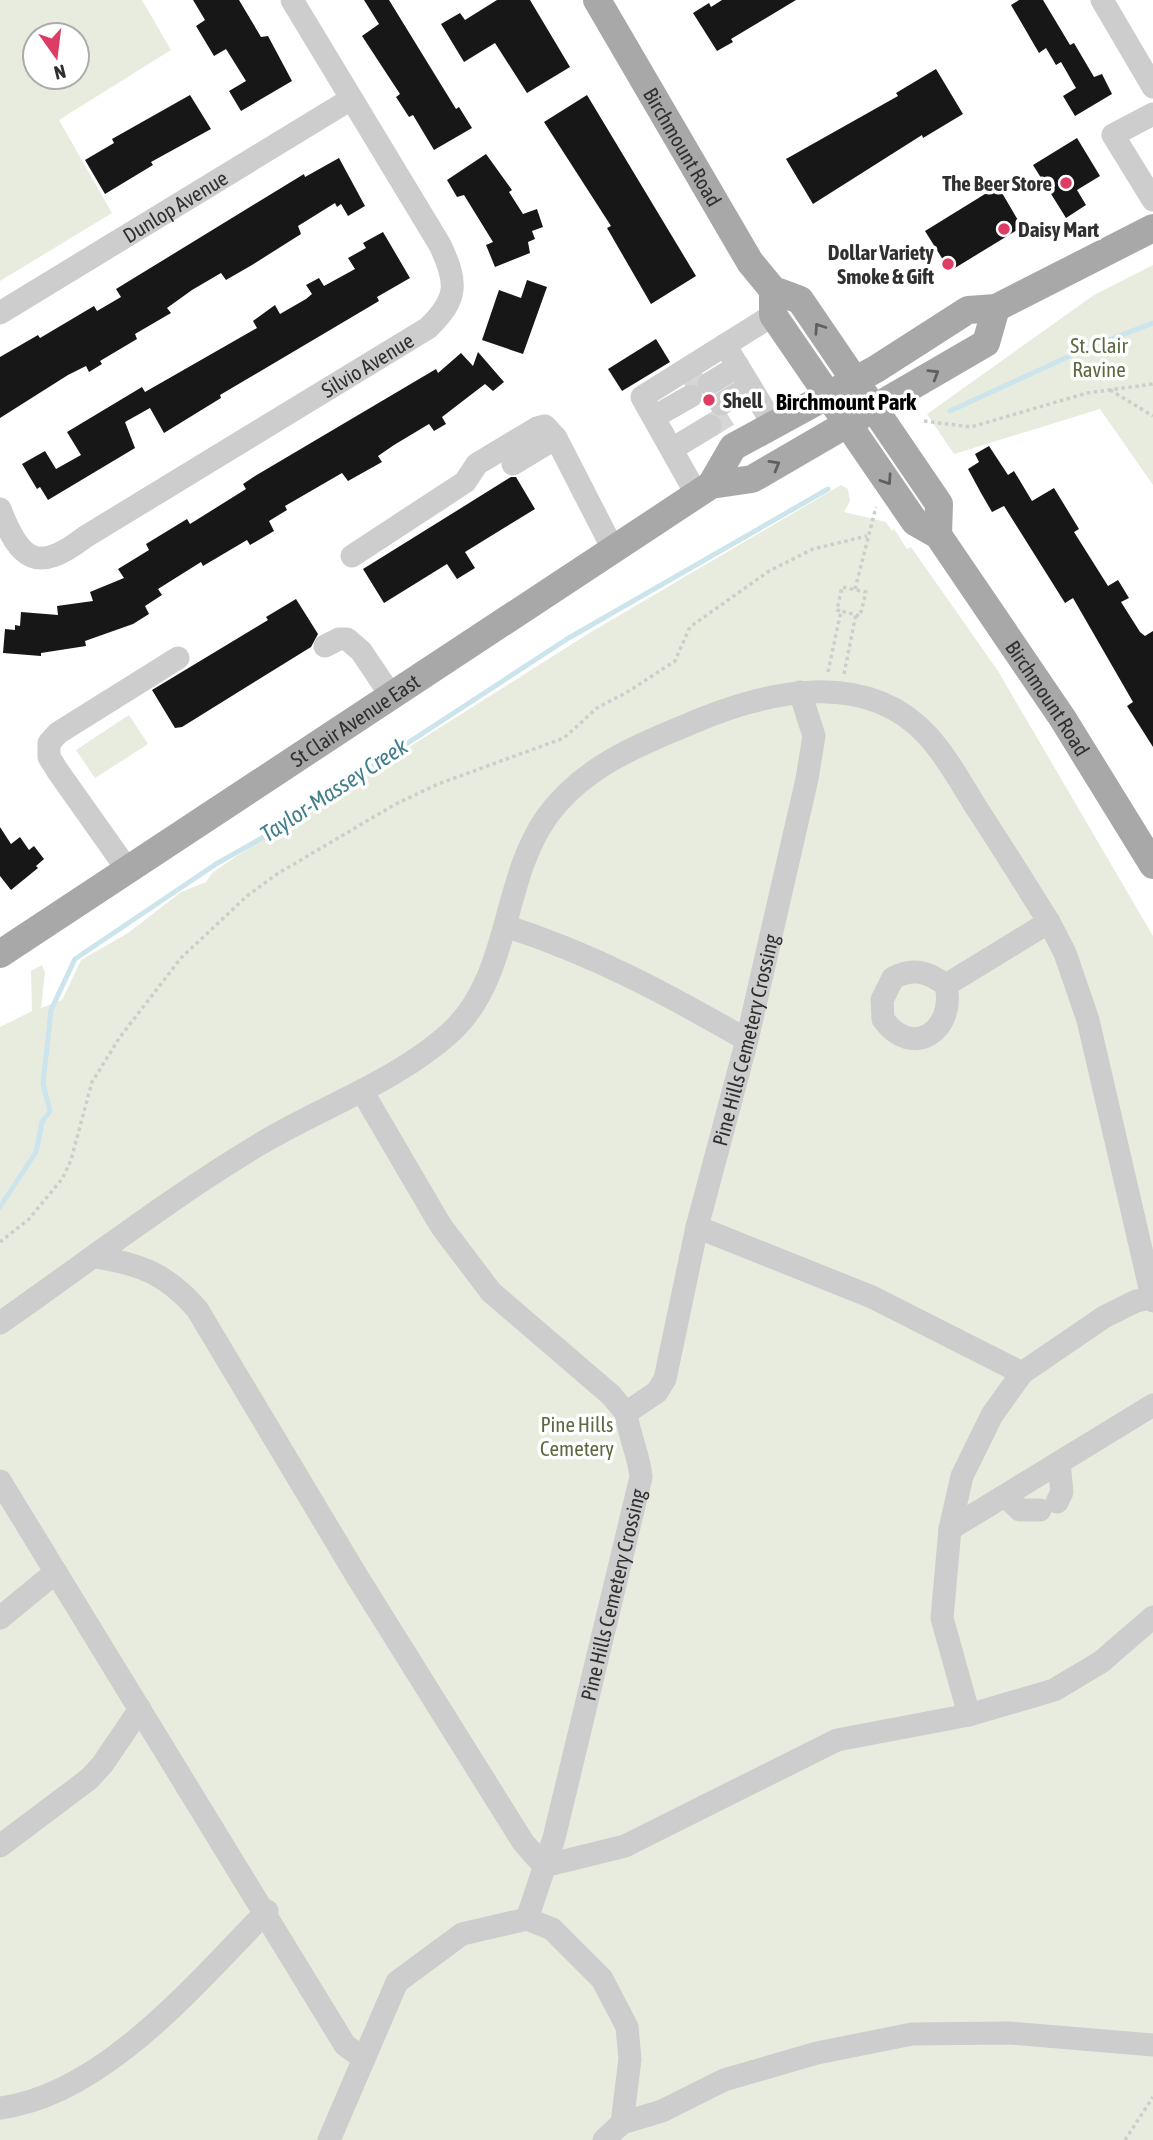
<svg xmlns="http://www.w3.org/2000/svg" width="1153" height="2140" font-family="'Asap Condensed',sans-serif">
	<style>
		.green { fill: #e8ecde; fill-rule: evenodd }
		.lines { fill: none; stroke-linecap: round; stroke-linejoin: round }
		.stream { stroke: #cce4eb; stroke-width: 5 }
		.building { fill: #171717 }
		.minor-tunnel { stroke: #d6d6d6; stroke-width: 23; stroke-dasharray: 23 11; stroke-linecap: butt }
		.path { stroke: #cdcdcd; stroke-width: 3.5; stroke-dasharray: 3.5 3.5; stroke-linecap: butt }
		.minor { stroke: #cdcdcd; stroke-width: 23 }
		.major { stroke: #a8a8a8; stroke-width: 28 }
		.oneway { stroke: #606060 }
		.poi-dot { fill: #dd3c64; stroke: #fff; stroke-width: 2.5 }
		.labels { text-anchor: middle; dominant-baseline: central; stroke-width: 7; stroke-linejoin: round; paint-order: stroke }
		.street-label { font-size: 21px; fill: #303030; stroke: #fff }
		.poi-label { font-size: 21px; font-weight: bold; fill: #303030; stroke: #fff; text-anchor: end }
		.park-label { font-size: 21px; fill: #5a693f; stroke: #fff }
		.neighbourhood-label { font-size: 23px; font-weight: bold; fill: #000; stroke: #fff }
		.water-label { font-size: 23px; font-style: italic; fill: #417e8e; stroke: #fff }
	</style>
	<rect width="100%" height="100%" fill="#fff"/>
	<g class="green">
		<path d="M 0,0 L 142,0 L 171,50 L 59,120 L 112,213 L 0,281 ZM 35,35 L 77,35 L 77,77 L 35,77 Z"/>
		<polygon points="1153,265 1153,485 1100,409 954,454 927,414 1094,295"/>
		<polygon points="841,485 848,489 850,501 844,512 886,522 892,531 894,529 907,549 911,547 998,671 1153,936 1153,2140 0,2140 0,1027 32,1011 31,971 42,965 45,973 41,1008 62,1000 81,960 128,933 181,892 206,882 212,873 235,857 591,632"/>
		<polygon points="129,715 148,744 95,778 76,750"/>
	</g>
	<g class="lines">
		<g class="stream">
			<polyline points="950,411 1085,349 1153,323"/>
			<polyline points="0,1207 36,1152 42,1122 50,1111 43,1084 51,1010 75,959 216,864 267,835 567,639 828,489"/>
		</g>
	</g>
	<g class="building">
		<polygon points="193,0 239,0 261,37 268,36 292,81 241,111 229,91 246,81 226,49 214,56 196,26 205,20"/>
		<polygon points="364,0 389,0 456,109 459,107 472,128 434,150 413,115 409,117 396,97 400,94 362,36 379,24"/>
		<polygon points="497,0 530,0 570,67 527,93 495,43 464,62 441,24 460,13 465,20"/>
		<polygon points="722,0 796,0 731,39 733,42 717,51 693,13 709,3 711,7"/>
		<polygon points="1019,0 1043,0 1070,45 1074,43 1094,77 1102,74 1112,94 1075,116 1063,96 1076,88 1061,62 1056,65 1046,48 1039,53 1011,5"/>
		<polygon points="936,69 963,114 923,138 922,135 813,204 786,159 898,96 896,93"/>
		<polygon points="190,95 211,129 151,162 153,165 105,194 85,160 114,143 112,139"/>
		<polygon points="587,95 696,276 651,304 607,228 611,226 544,122"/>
		<polygon points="1077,138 1100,176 1077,190 1086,205 1066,218 1033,165"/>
		<polygon points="486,154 512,190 509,192 523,214 537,209 543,227 532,231 535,239 528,242 530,253 495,267 486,245 493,242 464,195 457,197 447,180"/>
		<polygon points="339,158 365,206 348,216 341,204 337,207 335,203 298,226 301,234 252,265 226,280 221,273 192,290 167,308 171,313 135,334 137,339 100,361 102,364 89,372 86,366 68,375 0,418 0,357 38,335 40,338 94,306 97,311 121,297 116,289 304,174 305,177"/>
		<polygon points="998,186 1022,227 950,271 925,231"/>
		<polygon points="383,232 410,278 377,297 379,301 220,395 221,398 164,433 150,408 125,422 135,448 48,500 40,487 37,489 22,464 45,451 56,469 81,455 67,432 142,387 145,392 257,328 253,321 275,305 280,314 306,299 312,294 306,285 319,278 324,286 355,269 348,258 366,248 363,243"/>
		<polygon points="527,280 547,287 523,354 482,340 499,290 521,298"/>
		<polygon points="656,339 670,362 622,391 608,369"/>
		<polygon points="478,352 504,382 493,391 485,384 442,417 446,424 434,431 429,424 394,445 378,456 382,462 348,481 342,473 285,506 287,510 269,521 274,531 250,545 247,540 203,566 201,562 158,589 162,595 145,606 149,614 133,624 85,641 86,646 41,653 41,656 3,653 5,629 15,630 15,625 20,626 21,612 58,615 57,606 93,601 90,592 124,578 118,569 149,550 146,544 187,519 190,524 246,489 243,484 255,476 436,369 438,373 461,353 473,366"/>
		<polygon points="989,446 1008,475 1014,471 1032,501 1054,488 1079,529 1074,532 1108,586 1118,580 1129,598 1121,602 1140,632 1145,636 1153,631 1153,747 1127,706 1133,702 1073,598 1065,603 1004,506 992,512 981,493 968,469 979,462 975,454"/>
		<polygon points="511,477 516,477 535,509 465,552 475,568 457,579 447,564 384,603 363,569"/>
		<polygon points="296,599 318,634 311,647 182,727 175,728 152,690 268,620 266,617"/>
		<polygon points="0,827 11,844 20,837 29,850 34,846 44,859 36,866 38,868 11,890 0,876"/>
	</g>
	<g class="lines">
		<g class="minor-tunnel">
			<polyline points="684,384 702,373"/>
			<polyline points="710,426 728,415"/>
		</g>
		<g class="path">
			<polyline points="1110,390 1153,416"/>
			<polyline points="924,421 971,427 1087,393 1153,384"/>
			<polyline points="855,589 876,507"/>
			<polyline points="828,672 841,611 837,610 842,587 866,592 860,616 841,611"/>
			<polyline points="844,674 856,614"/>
			<polyline points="0,1242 29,1219 62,1179 71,1160 92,1082 120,1037 181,958 247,896 277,874 394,805 438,784 564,738 597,708 629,691 675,661 690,627 769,571 813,549 867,536"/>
			<polyline points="1125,2140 1153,2097"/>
		</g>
		<g class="minor">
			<polyline points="1102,0 1153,87"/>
			<polyline points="1153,114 1113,135 1153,200"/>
			<path id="s1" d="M 0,313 L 351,99"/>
			<polyline points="725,345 773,424"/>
			<polyline points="709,384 738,366"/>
			<polyline points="721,404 750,386"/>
			<polyline points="654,417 691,396"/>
			<polyline points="672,449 710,426"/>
			<polyline points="513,464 556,438 613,549"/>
			<polyline points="697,495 642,397 773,315"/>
			<path id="s2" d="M 0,509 C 20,561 37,574 85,537 L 428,328 C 458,299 458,283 440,245 L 292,0"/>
			<polyline points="352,556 465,482 477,464 537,428 545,426 556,438"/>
			<polyline points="325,646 339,639 347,639 361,651 390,694"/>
			<polyline points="127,869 57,770 49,757 49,743 58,733 178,658"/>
			<path d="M 505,926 C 593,954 667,994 747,1040"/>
			<path d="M 946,985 C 928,972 914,967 893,978 L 882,1000 L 883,1019 C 912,1060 956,1031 946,985 L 1049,922"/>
			<polyline points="362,1091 441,1226 491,1292 611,1395 626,1413"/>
			<polyline points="697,1227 872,1297 1022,1373"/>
			<path d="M 95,1257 C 141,1264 166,1274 197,1309 L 358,1578 L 523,1842 L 544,1866"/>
			<path d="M 0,1323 C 86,1263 170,1198 260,1144 C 323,1106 396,1082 451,1032 C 511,976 501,883 546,818 C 582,767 638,745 694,722 C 767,691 866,668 928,736 C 947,757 961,783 976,807 C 1001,845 1025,884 1049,922 L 1065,953 L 1088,1020 L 1153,1301"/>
			<polyline points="0,1481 345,2045 364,2059"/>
			<polyline points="1005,1496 1020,1510 1040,1510"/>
			<polyline points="1057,1502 1062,1492 1059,1463"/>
			<polyline points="950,1529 1153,1405"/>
			<polyline points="0,1618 56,1572"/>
			<polyline points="969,1715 942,1618 950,1529 962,1476 992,1415 1022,1373 1104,1317 1136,1301 1152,1298"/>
			<polyline points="0,1846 89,1779 102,1765 140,1709"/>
			<polyline points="544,1866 625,1846 837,1740 969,1715 1054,1690 1101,1662 1153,1617"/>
			<path d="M 0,2108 C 104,2095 197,1982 267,1911"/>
			<polyline points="622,2123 662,2111 724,2080 817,2053 912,2034 1009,2033 1153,2045"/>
			<polyline points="329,2140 397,1982 462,1934 527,1919"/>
			<path id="s3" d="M 604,2140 L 622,2123 L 630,2059 L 627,2027 L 602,1979 L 552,1929 L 527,1919 L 554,1838 L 641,1477 C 639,1455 629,1436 626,1413 L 657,1392 L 665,1379 L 697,1227 L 747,1040 L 807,779 L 814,736 L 800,692"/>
		</g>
		<g class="major">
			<path id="s4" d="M 597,0 L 750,262 L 773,290 L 800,300 L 939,504 L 938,535"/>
			<path id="s5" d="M 773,290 L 773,315 L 915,522 L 938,535 L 1063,719 L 1153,865"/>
			<polyline points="711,485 733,447 876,369 968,310 996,308 1153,228"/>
			<path id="s6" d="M 0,954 L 711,485 L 752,479 L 986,343 L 996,308"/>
		</g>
	</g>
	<defs><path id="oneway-chevron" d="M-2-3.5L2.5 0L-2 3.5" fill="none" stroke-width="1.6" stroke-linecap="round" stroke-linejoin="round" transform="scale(1.75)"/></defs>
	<g class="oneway">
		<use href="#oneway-chevron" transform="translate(819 328) rotate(-124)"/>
		<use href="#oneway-chevron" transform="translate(934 374) rotate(-31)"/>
		<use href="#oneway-chevron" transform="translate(775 465) rotate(-30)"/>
		<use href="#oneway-chevron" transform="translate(887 480) rotate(56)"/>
	</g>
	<g class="poi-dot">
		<circle cx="1066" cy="183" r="7"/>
		<circle cx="1004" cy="229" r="7"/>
		<circle cx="948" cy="264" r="7"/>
		<circle cx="709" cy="400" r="7"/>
	</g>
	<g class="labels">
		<g class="street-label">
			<text stroke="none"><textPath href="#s4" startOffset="170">Birchmount Road</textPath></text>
			<text stroke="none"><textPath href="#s1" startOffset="205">Dunlop Avenue</textPath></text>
			<text stroke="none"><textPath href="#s2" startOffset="448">Silvio Avenue</textPath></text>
			<text stroke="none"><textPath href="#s5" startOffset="499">Birchmount Road</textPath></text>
			<text stroke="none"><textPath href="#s6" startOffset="425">St Clair Avenue East</textPath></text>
			<text stroke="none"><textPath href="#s3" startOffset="1197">Pine Hills Cemetery Crossing</textPath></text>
			<text stroke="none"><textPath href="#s3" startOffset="609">Pine Hills Cemetery Crossing</textPath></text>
		</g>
		<g class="poi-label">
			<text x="1052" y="183">The Beer Store</text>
			<text x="1018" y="229" text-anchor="start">Daisy Mart</text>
			<text x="934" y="252">Dollar Variety<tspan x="934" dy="24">Smoke &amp; Gift</tspan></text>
			<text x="723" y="400" text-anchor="start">Shell</text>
		</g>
		<g class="park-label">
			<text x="1099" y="345">St. Clair<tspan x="1099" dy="24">Ravine</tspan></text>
			<text x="577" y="1424">Pine Hills<tspan x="577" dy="24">Cemetery</tspan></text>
		</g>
		<g class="neighbourhood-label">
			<text x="846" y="402">Birchmount Park</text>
		</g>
		<g class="water-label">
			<text transform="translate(334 790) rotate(-33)">Taylor-Massey Creek</text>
		</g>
	</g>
	<g transform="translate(56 56) rotate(166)"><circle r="33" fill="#ffffff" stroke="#acacac" stroke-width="2"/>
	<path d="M0-5L12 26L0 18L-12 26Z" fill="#dd3c64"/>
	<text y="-10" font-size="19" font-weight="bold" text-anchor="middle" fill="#303030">N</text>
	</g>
</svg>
